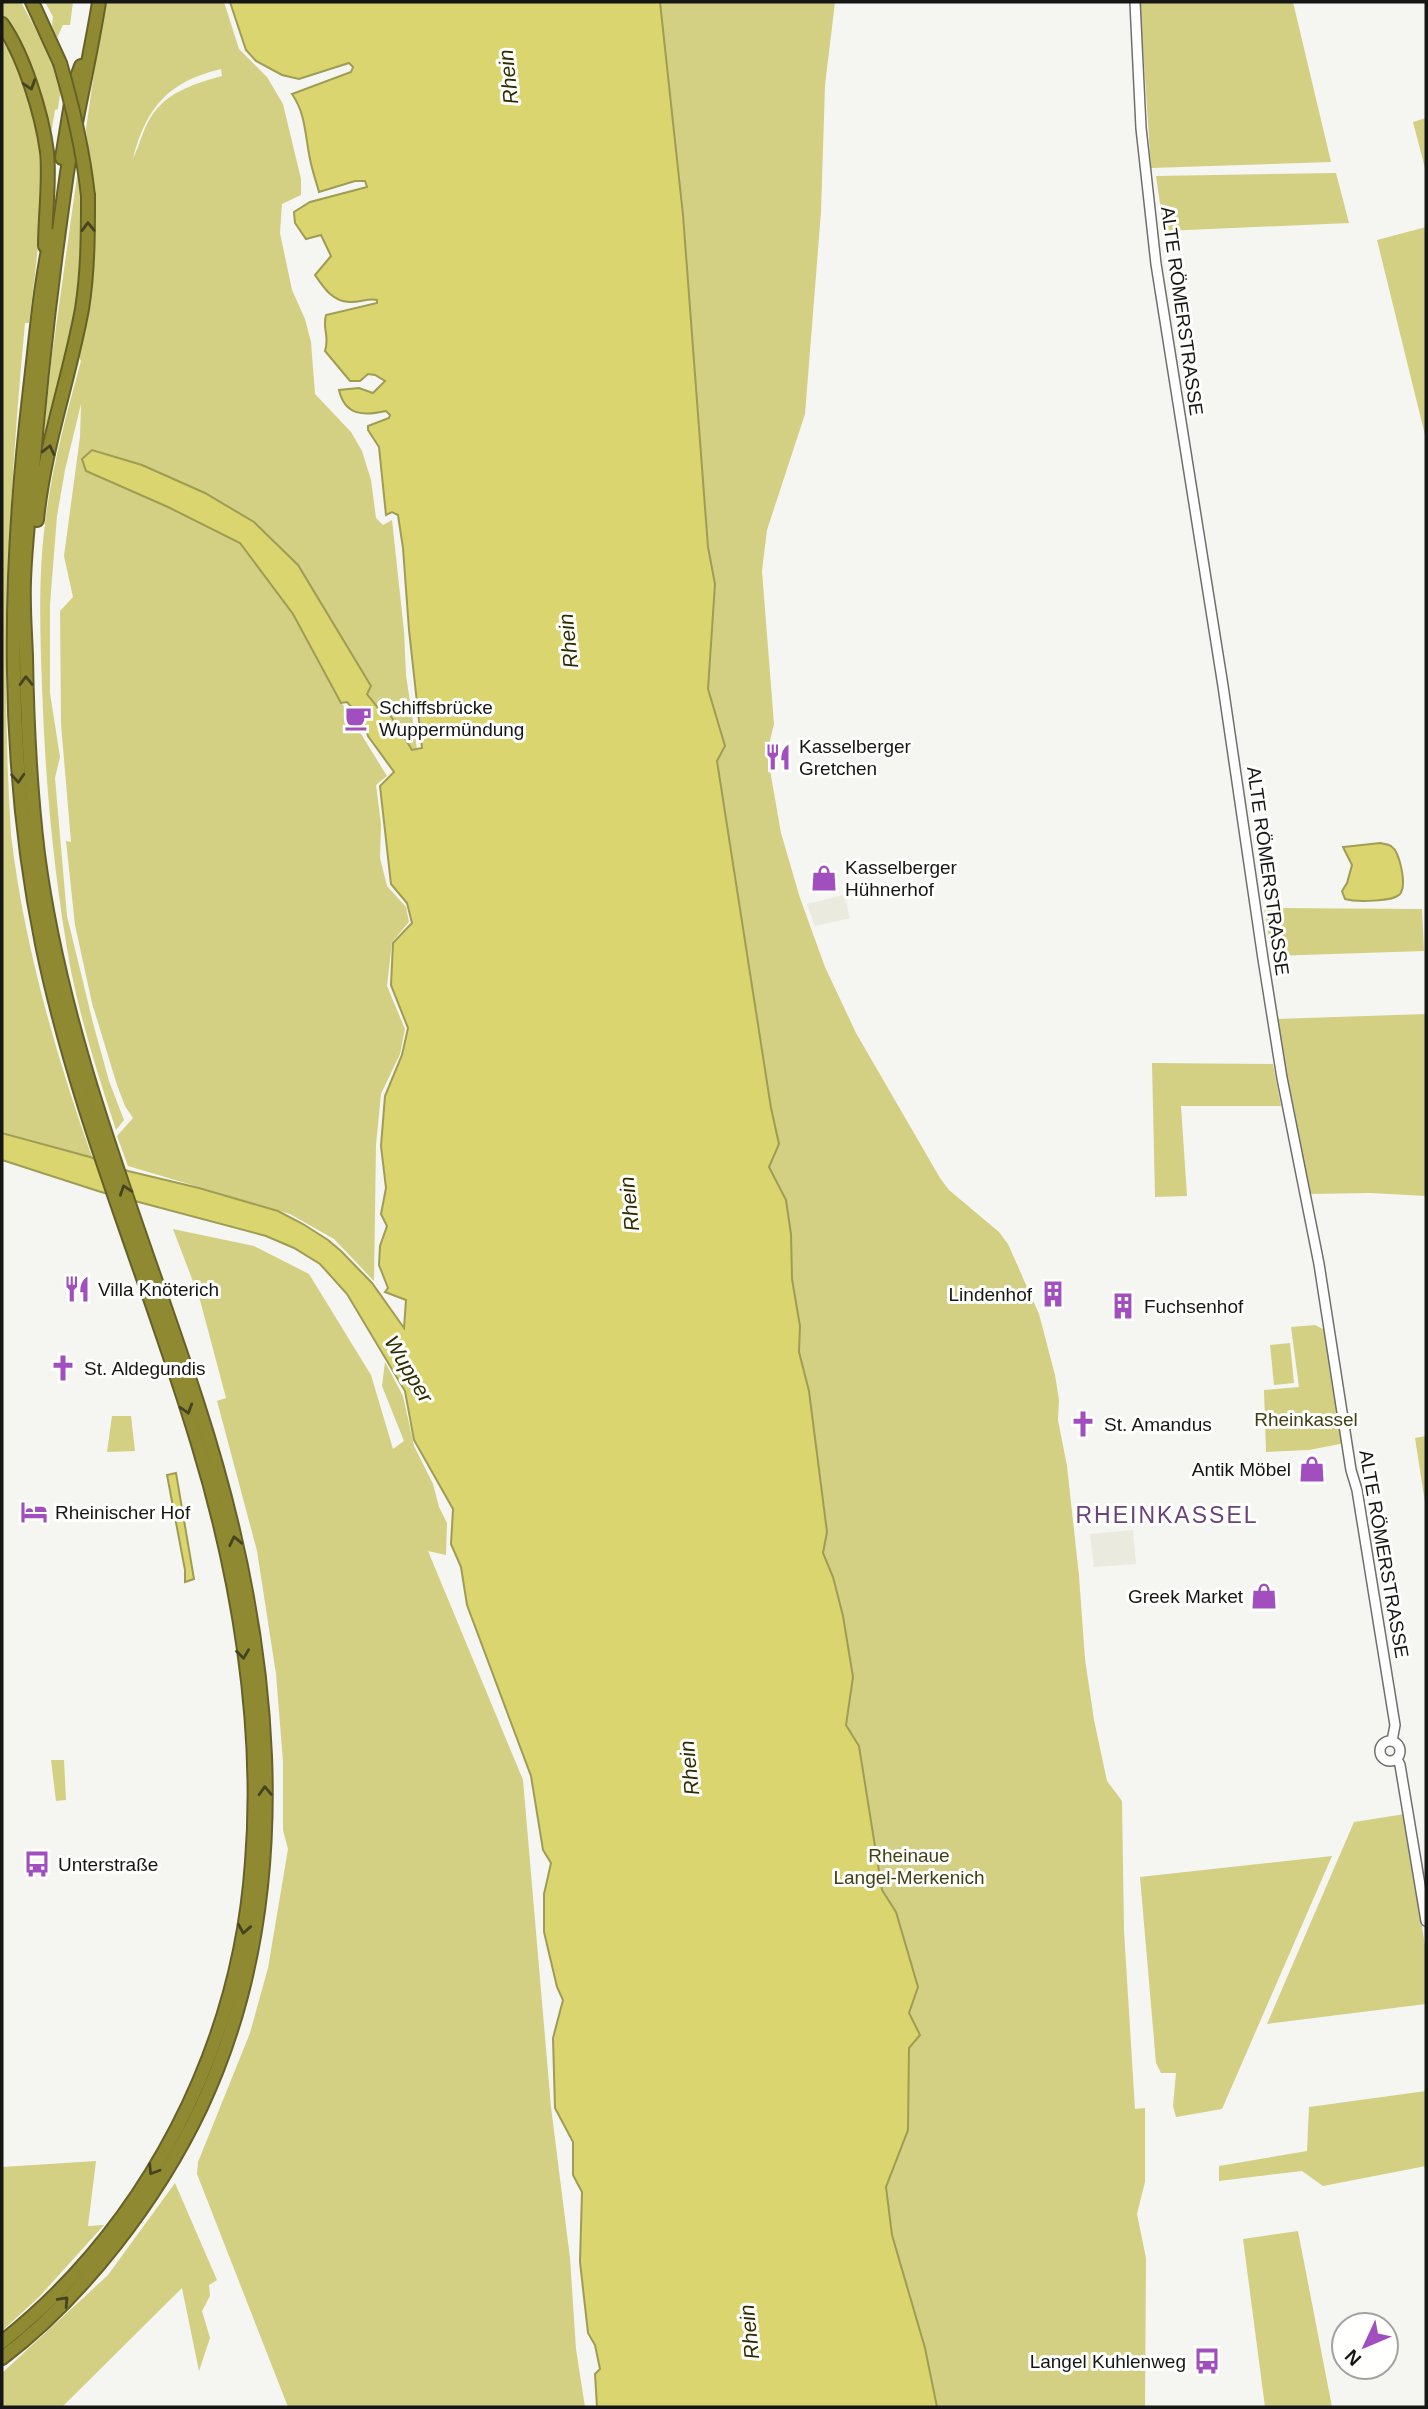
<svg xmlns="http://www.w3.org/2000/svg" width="1428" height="2409" font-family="Arial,sans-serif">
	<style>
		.built { fill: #eaeadf }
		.green { fill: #d3d083; fill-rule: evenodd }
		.water { fill: #dad56e; stroke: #9f9c53; stroke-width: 2 }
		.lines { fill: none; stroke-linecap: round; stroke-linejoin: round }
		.minor-casing { stroke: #6f6f6c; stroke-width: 12 }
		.highway-casing { stroke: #656127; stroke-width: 16 }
		.minor { stroke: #fff; stroke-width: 9 }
		.highway { stroke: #8f8a31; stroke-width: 12 }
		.highway-bridge-casing { stroke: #656127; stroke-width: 16; stroke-linecap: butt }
		.highway-bridge { stroke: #8f8a31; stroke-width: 12 }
		.oneway { stroke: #464420 }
		.labels { text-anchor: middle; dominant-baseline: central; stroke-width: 6; stroke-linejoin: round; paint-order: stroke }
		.street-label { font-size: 19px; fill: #161614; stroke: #fffffe }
		.poi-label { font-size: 19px; fill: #161614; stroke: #fffffe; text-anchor: start }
		.park-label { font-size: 19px; fill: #413f13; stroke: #fffffe }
		.water-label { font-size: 21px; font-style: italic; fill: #2e2c00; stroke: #fffffe }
		.quarter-label { font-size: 23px; letter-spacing: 2px; fill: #6b427a; stroke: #fffffe }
	</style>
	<rect width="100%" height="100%" fill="#f5f5f2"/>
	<g class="built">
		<polygon points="844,895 850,918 815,926 807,904"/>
		<polygon points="1133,1530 1136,1564 1094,1567 1090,1534"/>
	</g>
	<g class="green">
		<polygon points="2,2 21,2 52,60 61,87 58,109 55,110 49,146 10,29 2,17"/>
		<polygon points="45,2 73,2 70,25 63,25 57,38 52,25 53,17"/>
		<path d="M 104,2 L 224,2 L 239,49 L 267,77 L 283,104 L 301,179 L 301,195 L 282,204 L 280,233 L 292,290 L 305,319 L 311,342 L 315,394 L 351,432 L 362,451 L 371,480 L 376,518 L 383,525 L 392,520 L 404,631 L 406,675 L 417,749 L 412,750 L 387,710 L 379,709 L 367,693 L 370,685 L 298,565 L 254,522 L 86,471 L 168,507 L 240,543 L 293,614 L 335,692 L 387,776 L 376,785 L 381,824 L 380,858 L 387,886 L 406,907 L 409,922 L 392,942 L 387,986 L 405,1029 L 400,1054 L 381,1094 L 376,1145 L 374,1281 L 334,1239 L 290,1214 L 128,1166 L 117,1136 L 133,1118 L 125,1106 L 117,1085 L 92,1003 L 75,925 L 66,841 L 71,842 L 61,724 L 60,611 L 73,597 L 64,556 L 80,437 L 81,404 L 65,470 L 57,516 L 50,604 L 50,693 L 60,757 L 55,778 L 67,916 L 93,1023 L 109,1081 L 124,1120 L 116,1130 C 99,1078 82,1025 71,971 C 54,878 45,781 42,686 C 40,630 38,572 46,516 C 53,463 67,412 81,361 L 78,355 L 91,285 L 95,231 L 94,196 L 86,129 ZM 221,69 L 222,76 C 193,84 163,93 148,122 C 142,133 139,147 133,158 C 147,106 168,82 221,69 Z"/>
		<polygon points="491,2 835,2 825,85 821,212 805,414 767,530 762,571 774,724 767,753 781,833 800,898 825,967 856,1033 940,1178 949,1190 999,1232 1008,1244 1039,1314 1055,1375 1059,1400 1058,1420 1067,1466 1079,1576 1085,1659 1094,1720 1107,1781 1122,1801 1124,1931 1135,2109 1145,2108 1145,2182 1137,2214 1146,2258 1145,2407 753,2407"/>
		<polygon points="1140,2 1293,2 1331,162 1151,168"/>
		<path d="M 2,34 C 57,121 41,227 29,323 L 25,323 C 9,492 0,665 11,835 C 24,944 55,1053 92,1157 L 90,1157 L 2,1132 Z"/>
		<polygon points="1426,118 1426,172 1413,122"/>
		<polygon points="79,162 84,208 80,293 40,469 51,363"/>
		<polygon points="1336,173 1349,223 1164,231 1156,176"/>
		<polygon points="1426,227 1426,439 1377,240"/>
		<polygon points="1264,908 1422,909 1424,951 1272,956"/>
		<polygon points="1426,1014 1426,1196 1370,1193 1310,1194 1276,1019"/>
		<polygon points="1152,1063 1273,1064 1281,1106 1181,1106 1187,1196 1155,1197"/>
		<polygon points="173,1229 254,1246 309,1274 371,1375 393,1449 404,1441 382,1386 385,1362 403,1396 414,1446 433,1484 439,1507 447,1523 446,1555 428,1551 523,1780 551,2107 570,2258 576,2349 585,2407 288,2407 197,2174 198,2162 250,2033 268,1968 288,1849 283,1830 283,1762 276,1674 257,1551 217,1401 226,1398 200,1300"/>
		<polygon points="1315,1325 1327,1331 1345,1443 1309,1450 1266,1452 1264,1390 1299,1387 1291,1327"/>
		<polygon points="1290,1343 1294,1383 1274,1385 1270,1345"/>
		<polygon points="112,1416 131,1416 135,1451 107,1452"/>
		<polygon points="1426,1436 1426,1509 1415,1438"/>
		<polygon points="51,1760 64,1760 66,1800 56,1801"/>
		<polygon points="1405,1814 1426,1953 1426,2004 1267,2024 1354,1822"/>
		<polygon points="1332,1856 1222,2109 1176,2117 1173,2106 1176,2073 1161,2073 1156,2063 1140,1877"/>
		<polygon points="1426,2091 1426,2166 1323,2186 1302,2171 1219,2181 1219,2166 1307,2151 1309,2107"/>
		<polygon points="96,2161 88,2226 104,2225 39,2297 2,2331 2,2167"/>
		<polygon points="175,2183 217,2280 209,2285 210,2296 202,2311 210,2338 199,2371 182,2288 62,2407 2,2407 2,2373 108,2275"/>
		<polygon points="1298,2231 1332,2407 1265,2407 1243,2239"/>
	</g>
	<g class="water">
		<path d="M 230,2 L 660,2 L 683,215 L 708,547 L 715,584 L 708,689 L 725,746 L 717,761 L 771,1108 L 779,1144 L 769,1167 L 786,1200 L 791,1234 L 792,1279 L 800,1326 L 799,1352 L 809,1391 L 827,1532 L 823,1553 L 833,1577 L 843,1616 L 853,1677 L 846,1725 L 859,1746 L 882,1890 L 896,1912 L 918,1987 L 909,2013 L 920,2035 L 909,2048 L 908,2130 L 886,2187 L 892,2235 L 925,2348 L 937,2407 L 597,2407 L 595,2374 L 600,2369 L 595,2345 L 588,2333 L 580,2262 L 582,2192 L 573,2175 L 573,2142 L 555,2108 L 553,2038 L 563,2000 L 557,1987 L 544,1932 L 544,1894 L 551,1863 L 543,1850 L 531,1776 L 467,1605 L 461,1567 L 451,1544 L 453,1509 L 414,1440 L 405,1391 L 347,1294 L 320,1264 L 294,1248 L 266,1236 L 101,1192 L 2,1160 L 2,1133 L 90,1157 L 128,1171 L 199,1188 L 278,1211 L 303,1224 L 328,1240 L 341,1251 L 372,1283 L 404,1328 L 406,1300 L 385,1292 L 388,1288 L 379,1265 L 380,1246 L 387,1226 L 381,1214 L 386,1188 L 381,1146 L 385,1096 L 402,1055 L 408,1028 L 391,985 L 393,943 L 412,923 L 407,903 L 391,884 L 380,786 L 394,772 L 368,736 L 364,721 L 347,702 L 341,703 L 293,614 L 240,543 L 168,507 L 86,471 L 82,459 L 92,450 L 142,465 L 205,493 L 254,522 L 298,565 L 371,686 L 367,694 L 379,709 L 387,710 L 412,750 L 422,748 L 409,630 L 403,548 L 398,515 L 392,512 L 386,515 L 379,447 L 368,430 L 368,426 L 389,418 L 390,415 L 386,411 C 364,416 345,416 339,390 L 359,388 L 373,393 L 385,381 L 375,375 L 368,374 L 360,381 L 350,381 L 325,351 C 330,335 322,330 326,315 L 377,303 L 377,300 C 367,298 359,303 349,302 C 332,301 324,288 315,275 L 331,256 L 321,235 L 306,239 L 295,223 L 294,212 L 310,202 L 367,187 L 365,181 L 355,181 L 319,192 C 316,181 312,170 310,159 C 305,136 306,114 292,94 L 351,72 L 353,67 L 349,63 L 299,79 L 282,75 L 256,61 L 246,50 Z"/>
		<path d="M 1380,843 C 1384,844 1388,844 1391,846 C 1400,852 1407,885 1400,894 C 1393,902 1355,902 1345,899 L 1342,891 L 1347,883 L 1352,865 L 1343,847 Z"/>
		<polygon points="176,1473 194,1579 185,1582 185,1570 167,1475"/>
	</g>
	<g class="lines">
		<g class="minor-casing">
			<g id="minor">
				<polyline points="1135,2 1141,128 1156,264 1223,686 1263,959 1282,1078 1319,1264 1351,1470 1357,1490 1395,1725 1392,1741"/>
				<circle cx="1390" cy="1751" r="10"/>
				<polyline points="1397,1759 1400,1765 1426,1921"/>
			</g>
		</g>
		<g class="highway-casing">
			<g id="highway">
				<polyline points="32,2 60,63"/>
				<path d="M 2,24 C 24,55 42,114 47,152 C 50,180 45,217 45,246"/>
				<polyline points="62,158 74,85 81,66"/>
				<path d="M 37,520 C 44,448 69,380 82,309 C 88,271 88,234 88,196"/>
				<path d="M 2,2342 C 148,2226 239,2048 252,1862 C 263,1724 238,1575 198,1444 C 148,1277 77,1116 42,944 C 5,761 8,574 30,389 C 36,338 40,286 51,235"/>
				<path d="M 2,2358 C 83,2297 158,2198 201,2107 C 304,1887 270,1626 197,1402 C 138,1221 63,1044 38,854 C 30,788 27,722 26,656 C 25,631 23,606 24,581 C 25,548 29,515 32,482 C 40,378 52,276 67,173 C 76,116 90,59 99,2"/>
			</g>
		</g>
		<use href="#minor" class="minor"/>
		<use href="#highway" class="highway"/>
		<g class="highway-bridge-casing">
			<path id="highway-bridge" d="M 60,63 C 73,107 83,150 88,196"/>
		</g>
		<use href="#highway-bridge" class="highway-bridge"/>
	</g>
	<defs><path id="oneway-chevron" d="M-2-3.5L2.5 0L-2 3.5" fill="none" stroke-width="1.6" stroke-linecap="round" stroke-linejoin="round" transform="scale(1.75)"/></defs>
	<g class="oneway">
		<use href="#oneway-chevron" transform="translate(30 85) rotate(72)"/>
		<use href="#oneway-chevron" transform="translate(88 227) rotate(-91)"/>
		<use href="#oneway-chevron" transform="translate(49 450) rotate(-76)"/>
		<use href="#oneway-chevron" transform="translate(26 681) rotate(-91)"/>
		<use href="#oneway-chevron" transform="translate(18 778) rotate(87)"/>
		<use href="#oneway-chevron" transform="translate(125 1190) rotate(-109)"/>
		<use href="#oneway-chevron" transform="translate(187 1409) rotate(73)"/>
		<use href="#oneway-chevron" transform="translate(235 1541) rotate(-102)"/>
		<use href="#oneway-chevron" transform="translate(243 1654) rotate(83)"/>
		<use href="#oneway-chevron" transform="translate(265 1791) rotate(-92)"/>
		<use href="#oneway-chevron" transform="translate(244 1929) rotate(100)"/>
		<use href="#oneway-chevron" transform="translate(153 2170) rotate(122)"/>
		<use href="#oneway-chevron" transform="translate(64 2301) rotate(-47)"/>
	</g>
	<defs>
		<g id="cafe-bare" transform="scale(2.1)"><path d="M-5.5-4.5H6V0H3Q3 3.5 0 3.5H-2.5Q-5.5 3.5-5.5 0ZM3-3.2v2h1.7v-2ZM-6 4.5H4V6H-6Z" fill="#a14fbe" stroke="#fffffe" stroke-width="2.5" paint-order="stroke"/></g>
		<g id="restaurant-bare" transform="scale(2.1)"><path d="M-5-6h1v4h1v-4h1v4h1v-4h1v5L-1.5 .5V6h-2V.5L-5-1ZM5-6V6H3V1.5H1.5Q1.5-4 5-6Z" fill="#a14fbe" stroke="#fffffe" stroke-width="2.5" paint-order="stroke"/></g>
		<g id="shop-bare" transform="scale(2.1)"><path d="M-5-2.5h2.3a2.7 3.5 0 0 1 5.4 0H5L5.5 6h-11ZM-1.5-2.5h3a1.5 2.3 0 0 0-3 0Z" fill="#a14fbe" stroke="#fffffe" stroke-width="2.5" paint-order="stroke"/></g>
		<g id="building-bare" transform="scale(2.1)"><path d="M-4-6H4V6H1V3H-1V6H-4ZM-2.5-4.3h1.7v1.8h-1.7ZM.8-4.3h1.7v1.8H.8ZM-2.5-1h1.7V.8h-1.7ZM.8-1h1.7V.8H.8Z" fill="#a14fbe" stroke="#fffffe" stroke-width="2.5" paint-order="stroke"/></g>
		<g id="church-bare" transform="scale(2.1)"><path d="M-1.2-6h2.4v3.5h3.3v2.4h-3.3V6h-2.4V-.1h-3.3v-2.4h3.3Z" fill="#a14fbe" stroke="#fffffe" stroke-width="2.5" paint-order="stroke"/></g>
		<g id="hotel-bare" transform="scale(2.1)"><path d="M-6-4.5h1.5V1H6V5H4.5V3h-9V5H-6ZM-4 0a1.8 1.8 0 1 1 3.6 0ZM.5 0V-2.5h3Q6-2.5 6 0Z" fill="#a14fbe" stroke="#fffffe" stroke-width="2.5" paint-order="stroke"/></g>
		<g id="bus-bare" transform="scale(2.1)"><path d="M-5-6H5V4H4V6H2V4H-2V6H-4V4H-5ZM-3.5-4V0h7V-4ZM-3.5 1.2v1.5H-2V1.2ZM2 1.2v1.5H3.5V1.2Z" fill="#a14fbe" stroke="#fffffe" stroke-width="2.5" paint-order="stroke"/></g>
	</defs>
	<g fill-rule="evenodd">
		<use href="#cafe-bare" x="358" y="718"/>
		<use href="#restaurant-bare" x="778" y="757"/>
		<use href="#shop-bare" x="824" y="878"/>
		<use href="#restaurant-bare" x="77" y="1289"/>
		<use href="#building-bare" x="1053" y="1294"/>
		<use href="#building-bare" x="1123" y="1306"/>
		<use href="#church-bare" x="63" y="1368"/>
		<use href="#church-bare" x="1083" y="1424"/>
		<use href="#shop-bare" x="1312" y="1469"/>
		<use href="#hotel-bare" x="34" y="1512"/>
		<use href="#shop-bare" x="1264" y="1596"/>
		<use href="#bus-bare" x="37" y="1864"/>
		<use href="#bus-bare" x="1207" y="2361"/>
	</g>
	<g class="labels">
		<g class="street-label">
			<text transform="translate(1182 311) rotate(82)">ALTE RÖMERSTRASSE</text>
			<text transform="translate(1268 871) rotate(82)">ALTE RÖMERSTRASSE</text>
			<text transform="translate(1384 1554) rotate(80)">ALTE RÖMERSTRASSE</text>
		</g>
		<g class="poi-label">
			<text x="379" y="707">Schiffsbrücke<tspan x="379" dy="22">Wuppermündung</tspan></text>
			<text x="799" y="746">Kasselberger<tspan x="799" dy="22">Gretchen</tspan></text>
			<text x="845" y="867">Kasselberger<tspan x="845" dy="22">Hühnerhof</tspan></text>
			<text x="98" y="1289">Villa Knöterich</text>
			<text x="1032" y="1294" text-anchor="end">Lindenhof</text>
			<text x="1144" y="1306">Fuchsenhof</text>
			<text x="84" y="1368">St. Aldegundis</text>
			<text x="1104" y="1424">St. Amandus</text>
			<text x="1291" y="1469" text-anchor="end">Antik Möbel</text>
			<text x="55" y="1512">Rheinischer Hof</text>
			<text x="1243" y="1596" text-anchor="end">Greek Market</text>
			<text x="58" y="1864">Unterstraße</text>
			<text x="1186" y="2361" text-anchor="end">Langel Kuhlenweg</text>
		</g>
		<g class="park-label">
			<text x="1306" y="1419">Rheinkassel</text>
			<text x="909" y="1855">Rheinaue<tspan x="909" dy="22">Langel-Merkenich</tspan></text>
		</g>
		<g class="water-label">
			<text transform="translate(508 77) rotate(-96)">Rhein</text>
			<text transform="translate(568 641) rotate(-96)">Rhein</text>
			<text transform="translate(629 1204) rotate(-96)">Rhein</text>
			<text transform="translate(409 1369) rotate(59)">Wupper</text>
			<text transform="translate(689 1768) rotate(-96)">Rhein</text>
			<text transform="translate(749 2332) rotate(-96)">Rhein</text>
		</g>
		<g class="quarter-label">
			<text x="1167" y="1515">RHEINKASSEL</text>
		</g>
	</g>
	<rect width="1428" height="2409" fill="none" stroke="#161614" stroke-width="7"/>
	<g transform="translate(1365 2346) rotate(226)"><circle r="33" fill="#fffffe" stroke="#a2a2a0" stroke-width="2"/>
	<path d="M0-5L12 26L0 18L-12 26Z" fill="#a14fbe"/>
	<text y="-10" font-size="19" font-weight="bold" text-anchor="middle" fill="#161614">N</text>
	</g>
</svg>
